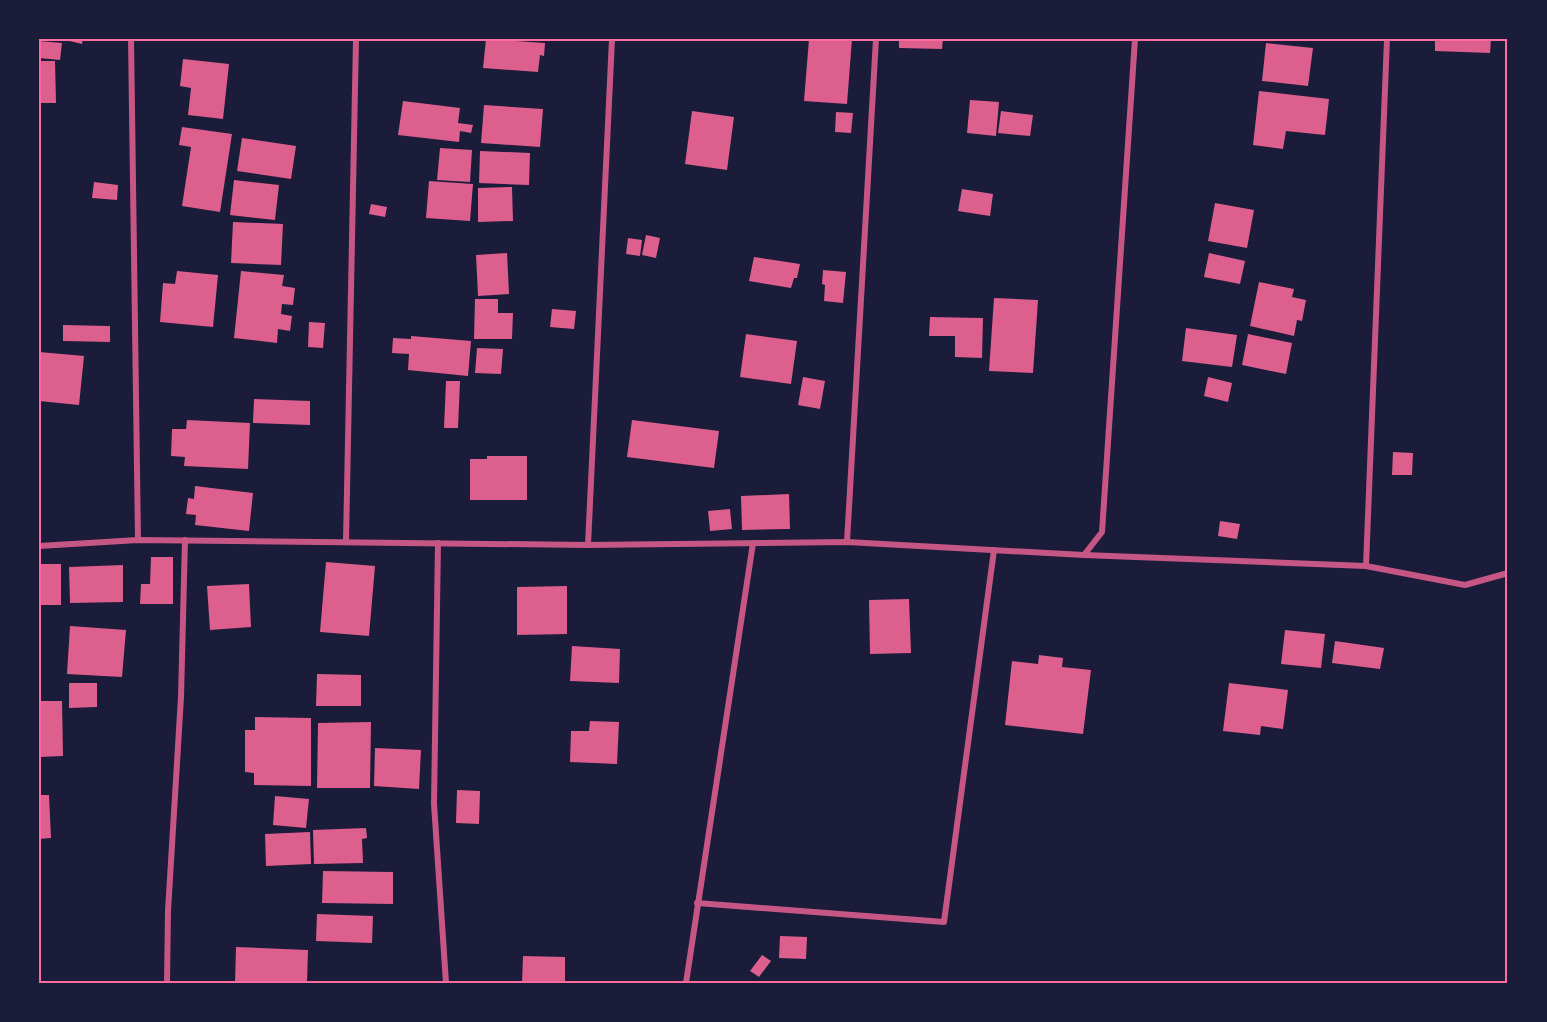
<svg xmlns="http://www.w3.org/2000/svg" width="1547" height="1022" font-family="'Golos Text',sans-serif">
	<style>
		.building { fill: #dd5f8e }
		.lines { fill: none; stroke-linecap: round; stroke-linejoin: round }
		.minor { stroke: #c65784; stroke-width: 6 }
		.neatline { fill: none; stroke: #ff6b9d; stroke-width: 2 }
	</style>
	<rect width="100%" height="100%" fill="#1b1b3a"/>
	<g class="building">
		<polygon points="61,39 83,39 82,44"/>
		<polygon points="486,39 545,43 544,56 540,55 538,72 483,68"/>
		<polygon points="809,39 852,39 847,104 804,101"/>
		<polygon points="899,39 943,39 942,49 899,48"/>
		<polygon points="1435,39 1491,39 1490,53 1435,51"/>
		<polygon points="39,41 62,43 60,60 39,58"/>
		<polygon points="1266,43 1313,48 1308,86 1262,81"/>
		<polygon points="183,59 229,64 223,119 188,115 191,88 180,86"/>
		<polygon points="39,61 55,61 56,103 39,103"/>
		<polygon points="1259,91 1329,99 1325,135 1286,131 1283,149 1253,145"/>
		<polygon points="970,100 999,102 996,136 967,133"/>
		<polygon points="403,101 460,108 458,123 473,125 471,133 460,131 459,142 398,135"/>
		<polygon points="484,105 543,109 540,147 481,143"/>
		<polygon points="692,111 734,117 727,170 685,164"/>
		<polygon points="1001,111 1033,115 1030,136 998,133"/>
		<polygon points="836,112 853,113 851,133 835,132"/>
		<polygon points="182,127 232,134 220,212 182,206 191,147 179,145"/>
		<polygon points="242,138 296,146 291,179 237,171"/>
		<polygon points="440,148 472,150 470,182 437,180"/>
		<polygon points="480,151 530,153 529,185 479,183"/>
		<polygon points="234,180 279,185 275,220 230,215"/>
		<polygon points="429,181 473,184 470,221 426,218"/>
		<polygon points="94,182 118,185 117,200 92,198"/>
		<polygon points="512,187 513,221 478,222 478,188"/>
		<polygon points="962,189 993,194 990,216 958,211"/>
		<polygon points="1215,203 1254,210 1247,248 1208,241"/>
		<polygon points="371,204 387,207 385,217 369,214"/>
		<polygon points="233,222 283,224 281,265 231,263"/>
		<polygon points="646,235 660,238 656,258 642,255"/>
		<polygon points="628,238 642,240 640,256 626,254"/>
		<polygon points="507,253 509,294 478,296 476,255"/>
		<polygon points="1209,253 1245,261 1240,284 1204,277"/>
		<polygon points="754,257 800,264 797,278 794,278 791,288 749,281"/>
		<polygon points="823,270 846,272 843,303 824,301 825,285 822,284"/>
		<polygon points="177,271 218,275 213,327 160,322 163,283 175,284"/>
		<polygon points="241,271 284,275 282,286 295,288 293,305 282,304 281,314 292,316 290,331 278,329 277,343 234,338"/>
		<polygon points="1259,282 1294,289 1292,297 1306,300 1302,321 1297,320 1294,336 1250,326"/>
		<polygon points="994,298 1038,300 1033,373 989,371"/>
		<polygon points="475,299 498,299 498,313 513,313 512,339 474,339"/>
		<polygon points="552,309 576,311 574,329 550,327"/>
		<polygon points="930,317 983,318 982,358 955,357 955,336 929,336"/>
		<polygon points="309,322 325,323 323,348 308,347"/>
		<polygon points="63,325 110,326 110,342 63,341"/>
		<polygon points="1186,328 1237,335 1232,367 1182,361"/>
		<polygon points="746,334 797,341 791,384 740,377"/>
		<polygon points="1248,334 1292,343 1286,374 1242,365"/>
		<polygon points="411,336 471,341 468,376 408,370 409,354 392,353 393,338 411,339"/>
		<polygon points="477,348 503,349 501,374 475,373"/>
		<polygon points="39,352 84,356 79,405 39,401"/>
		<polygon points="803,377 825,381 820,409 798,405"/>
		<polygon points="1208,377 1232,383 1228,402 1204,396"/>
		<polygon points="446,381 460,381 458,428 444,428"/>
		<polygon points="254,399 310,401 310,425 253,423"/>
		<polygon points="187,420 250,423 248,469 184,466 185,457 171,456 172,429 186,429"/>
		<polygon points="632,420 719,431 714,468 627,457"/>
		<polygon points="1393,452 1413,453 1412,475 1392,475"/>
		<polygon points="487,456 527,456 527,500 470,500 470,459 487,459"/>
		<polygon points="195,486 253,493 249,531 195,525 196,515 186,514 188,498 194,499"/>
		<polygon points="789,494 790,529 742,530 741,496"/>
		<polygon points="730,509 732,529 710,531 708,511"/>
		<polygon points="1220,521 1240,524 1237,539 1218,536"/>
		<polygon points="151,557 173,557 173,604 140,604 141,584 150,584"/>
		<polygon points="326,562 375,566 369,636 320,632"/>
		<rect x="39" y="564" width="22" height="41"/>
		<polygon points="123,565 123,602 70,603 69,567"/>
		<polygon points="249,584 251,627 210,630 207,586"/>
		<polygon points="567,586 567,634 517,635 517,587"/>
		<polygon points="909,599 911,653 870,654 869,600"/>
		<polygon points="70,626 126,630 122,677 67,674"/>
		<polygon points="1285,630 1325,634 1321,668 1281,664"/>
		<polygon points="1335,641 1384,648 1380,669 1332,663"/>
		<polygon points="572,646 620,649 619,683 570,681"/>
		<polygon points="1039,655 1063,658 1062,667 1091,670 1083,734 1005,725 1012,661 1038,664"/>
		<polygon points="317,674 361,675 361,706 316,706"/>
		<polygon points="69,683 97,683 97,707 69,708"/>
		<polygon points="1229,683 1288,690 1283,729 1261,726 1260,735 1223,731"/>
		<polygon points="39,701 62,701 63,756 39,757"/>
		<polygon points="255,717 311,718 311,786 254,785 254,773 245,772 245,730 255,730"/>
		<polygon points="590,721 619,722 617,764 570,762 571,731 589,731"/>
		<polygon points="371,722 370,788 317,788 318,723"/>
		<polygon points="375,748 421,750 419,789 374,786"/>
		<polygon points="457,790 480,791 479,824 456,823"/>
		<polygon points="39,795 49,795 51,838 39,839"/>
		<polygon points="275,796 309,799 306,828 273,825"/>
		<polygon points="366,828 367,838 362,839 363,863 314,864 313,830"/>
		<polygon points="310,832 311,864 266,866 265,834"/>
		<polygon points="323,871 393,872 393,904 322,903"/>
		<polygon points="317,914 373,916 372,943 316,941"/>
		<polygon points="780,936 807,937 806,959 779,958"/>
		<polygon points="236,947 308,950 307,983 235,983"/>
		<polygon points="762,955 771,961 759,977 750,971"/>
		<polygon points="523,956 565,957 565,983 522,983"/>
	</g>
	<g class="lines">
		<g class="minor">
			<polyline points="131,39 138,540"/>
			<polyline points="346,541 356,39"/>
			<polyline points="847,542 876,39"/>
			<polyline points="438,543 434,804 446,983"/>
			<polyline points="588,545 612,39"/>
			<polyline points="39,546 138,540 588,545 847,542 1084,555 1102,532 1135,39"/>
			<polyline points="1084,555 1366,566 1465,585 1508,573"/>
			<polyline points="1366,566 1387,39"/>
			<polyline points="697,903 944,922 994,550"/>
			<polyline points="167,983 168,911 181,697 185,540"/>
			<polyline points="686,983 753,543"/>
		</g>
	</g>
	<rect width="1547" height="1022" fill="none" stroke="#1b1b3a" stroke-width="81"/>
	<rect x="40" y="40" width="1466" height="942" class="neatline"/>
</svg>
